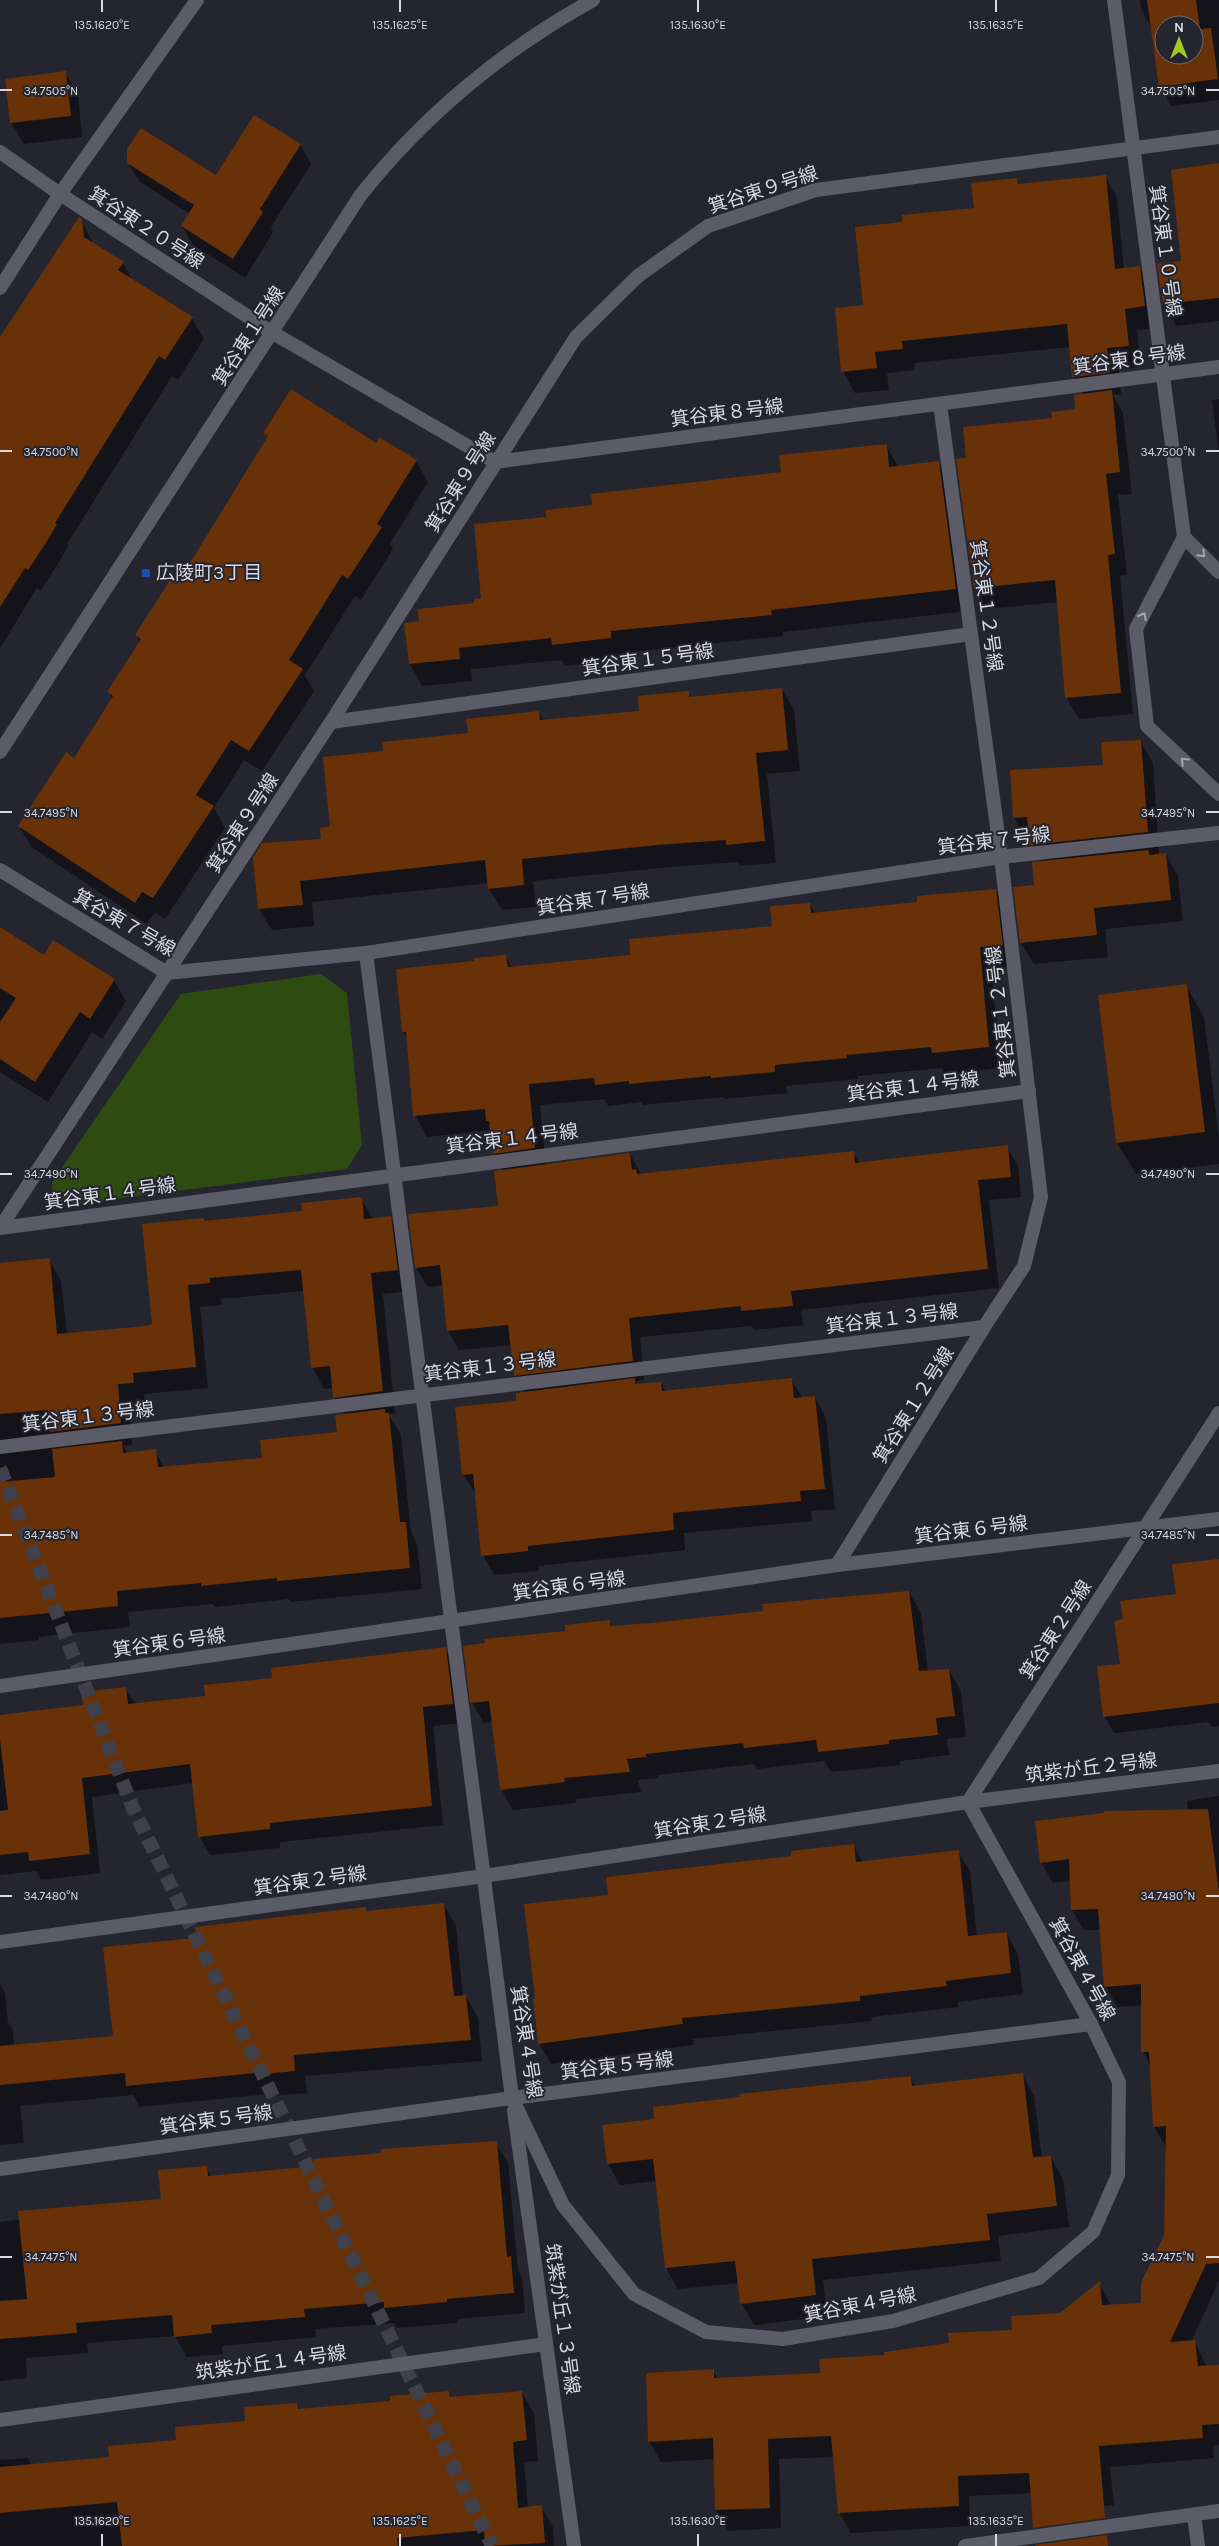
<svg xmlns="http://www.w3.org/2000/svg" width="1219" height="2546" font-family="Karla,'Noto Sans JP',sans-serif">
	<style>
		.green { fill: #2e4b11 }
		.shadow { fill: #0007; fill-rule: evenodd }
		.building { fill: #693108; fill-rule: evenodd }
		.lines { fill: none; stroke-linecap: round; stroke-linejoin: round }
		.tertiary-tunnel { stroke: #3f4049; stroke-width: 14; stroke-dasharray: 14 7; stroke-linecap: butt }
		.minor { stroke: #5b5c68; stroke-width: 14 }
		.tertiary { stroke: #5b5c68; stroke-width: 14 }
		.oneway { stroke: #a6a6af }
		.ticks { fill: none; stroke: #d8d8df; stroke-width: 2 }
		.transit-dot { fill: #1a4fb4; stroke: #24252f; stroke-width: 2 }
		.labels { text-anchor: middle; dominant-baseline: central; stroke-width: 4; stroke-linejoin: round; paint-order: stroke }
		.street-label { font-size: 19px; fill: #d8d8df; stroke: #24252f }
		.poi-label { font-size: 19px; fill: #d8d8df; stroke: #24252f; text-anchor: start }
		.ticks-label { font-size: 12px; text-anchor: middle; fill: #d8d8df; stroke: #24252f; stroke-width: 4; stroke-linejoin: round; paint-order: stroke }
	</style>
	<rect width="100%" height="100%" fill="#24252f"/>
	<polygon class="green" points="321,974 347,993 362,1145 347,1169 52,1207 52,1182 181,994"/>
	<g class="shadow">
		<path d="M 1140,0 L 1219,0 L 1219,100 L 1171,106 L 1160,86 L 1152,29 L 1141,9 ZM 1164,25 L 1194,25 L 1194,55 L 1164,55 Z"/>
		<polygon points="65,73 78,94 82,137 24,144 11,122"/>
		<polygon points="300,145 311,164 271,227 273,232 245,278 193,245 182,226 190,214 140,182 128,163 216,177"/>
		<polygon points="1219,165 1219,321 1176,326 1164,304 1159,265 1182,262"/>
		<polygon points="1105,177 1117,198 1124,269 1139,267 1152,289 1157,328 1137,330 1140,367 1119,369 1121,394 1113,395 1123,413 1132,494 1118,495 1127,575 1120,576 1133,714 1079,719 1066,697 1058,602 987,609 975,587 967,459 1077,410 1084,395 1074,377 1070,347 914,363 915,370 887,373 889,390 855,393 843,371 864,306 904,223 975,209 1017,180 1020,185"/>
		<polygon points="81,220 94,245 123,263 133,281 192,318 204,339 178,380 172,376 67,544 68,546 59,562 41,590 37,588 0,648 0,339"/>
		<polygon points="1219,399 1219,454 1212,400"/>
		<polygon points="265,433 376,445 416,461 428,482 390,543 393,549 361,600 355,596 305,675 314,691 262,771 244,760 214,808 225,828 165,919 155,912 147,924 32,847 19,826 74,759 113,699 108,692 140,642 136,635 178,586 268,438"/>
		<polygon points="886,446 899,467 938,463 951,484 968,611 783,632 783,636 622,653 623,660 565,666 562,660 471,669 472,681 422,686 410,664 406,624 421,622 475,604 482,599 548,518 593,506 782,473"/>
		<polygon points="782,689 794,710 800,771 767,774 776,863 740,866 738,862 670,867 533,881 536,907 502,910 489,889 489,883 312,902 314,926 272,930 259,909 331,828 385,752 469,735 539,713 544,721 640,712 688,692 691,698"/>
		<polygon points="1141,742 1153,763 1159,855 1166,854 1178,876 1183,921 1105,929 1108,957 1034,964 1021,943 1042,863 1031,839 1027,840 1014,818 1104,766"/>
		<polygon points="995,890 1008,911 1014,966 991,968 1001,1068 945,1074 942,1068 858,1076 858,1079 786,1086 787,1093 724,1099 723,1097 643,1105 641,1102 608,1106 604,1099 540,1105 546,1165 630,1154 641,1174 853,1152 860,1164 1007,1146 1018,1166 1021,1197 989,1200 999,1288 801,1310 803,1325 754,1330 751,1326 640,1337 644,1380 635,1382 637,1385 661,1383 666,1392 792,1380 803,1399 815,1397 826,1418 835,1509 811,1511 812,1521 684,1533 685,1550 539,1566 539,1571 494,1575 483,1555 476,1494 463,1474 525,1393 515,1375 512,1345 459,1350 448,1331 443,1285 428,1287 416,1268 499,1207 504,1171 494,1153 492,1130 427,1137 415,1115 407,1039 403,1032 475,963 506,956 512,968 631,956 774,928 809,904 815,913 919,903"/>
		<polygon points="0,928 44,957 54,942 114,980 126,1001 102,1039 92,1032 48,1102 0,1072"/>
		<polygon points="1186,986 1204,1017 1219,1137 1219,1164 1136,1174 1117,1143 1099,996"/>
		<path d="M 361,1199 L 373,1219 L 390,1217 L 402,1239 L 409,1291 L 383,1294 L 395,1413 L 388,1414 L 401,1435 L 411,1533 L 417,1544 L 422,1589 L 290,1602 L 289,1599 L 215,1607 L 213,1604 L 128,1612 L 130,1627 L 38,1637 L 39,1640 L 0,1644 L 0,1264 L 49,1259 L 61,1281 L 67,1334 L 146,1327 L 154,1325 L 203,1220 L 205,1222 L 303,1212 ZM 305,1291 L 312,1367 L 324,1389 L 334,1388 L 335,1397 L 345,1415 L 338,1433 L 263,1459 L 165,1468 L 155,1451 L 128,1454 L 123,1446 L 132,1445 L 129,1406 L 145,1404 L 144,1394 L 208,1388 L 200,1307 L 222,1305 L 221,1299 Z"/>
		<polygon points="1219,1560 1219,1726 1212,1727 1209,1722 1114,1733 1104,1716 1121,1665 1124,1620 1177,1596"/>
		<polygon points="909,1592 921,1613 928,1672 949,1670 961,1691 966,1737 947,1739 949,1755 900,1761 900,1765 831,1772 824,1761 757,1769 754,1764 657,1775 658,1778 638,1780 641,1792 576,1799 576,1803 513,1810 501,1789 493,1722 484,1723 472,1702 567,1632 609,1621 612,1627 764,1612"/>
		<polygon points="445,1649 456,1668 463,1723 433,1726 443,1825 280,1842 280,1848 210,1855 199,1836 193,1783 92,1797 100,1873 41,1880 36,1871 0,1875 0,1716 84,1706 125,1688 135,1704 206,1698 273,1680"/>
		<polygon points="1219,1796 1219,2281 1191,2342 1194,2341 1207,2367 1219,2366 1219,2445 1213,2446 1214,2458 1110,2467 1114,2505 1043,2511 1033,2493 969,2496 970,2526 851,2533 839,2512 834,2457 779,2459 781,2528 728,2531 716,2510 715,2459 661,2462 649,2441 713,2371 718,2379 821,2374 886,2357 1013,2331 1061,2314 1099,2283 1111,2306 1143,2304 1165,2235 1166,2147 1154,2127 1151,2067 1143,2051 1143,2005 1117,2007 1106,1986 1101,1930 1084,1930 1072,1910 1071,1881 1053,1883 1041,1862 1188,1810 1187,1801"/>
		<polygon points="853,1845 863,1862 958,1851 970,1872 977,1937 1006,1933 1018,1954 1023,1994 958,2002 958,2007 871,2017 872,2021 693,2039 694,2045 551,2064 539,2043 609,1896"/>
		<polygon points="443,1904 456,1926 463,1996 466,1996 478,2018 482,2061 305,2076 307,2093 269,2096 268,2094 140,2107 133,2095 20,2106 24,2143 0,2145 0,1985 5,1993 8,2022 13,2030 14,2046 114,2037 198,1939 365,1909 367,1912"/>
		<polygon points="1022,2074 1034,2096 1042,2158 1051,2157 1063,2179 1069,2227 998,2236 1001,2261 823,2280 827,2316 754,2325 741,2303 739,2283 678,2289 666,2268 657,2181 620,2185 608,2164 604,2126 656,2120 910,2078 916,2086"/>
		<polygon points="496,2143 508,2163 518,2270 522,2278 525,2313 458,2319 458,2323 397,2328 394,2323 315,2329 316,2337 222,2346 223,2354 187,2357 175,2336 87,2343 88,2353 26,2358 27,2378 0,2381 0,2222 162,2200 206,2167 212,2177 315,2167"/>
		<polygon points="448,2392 452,2398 522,2393 534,2413 538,2461 524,2462 528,2508 541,2507 553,2527 554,2546 0,2546 0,2460 28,2458 32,2466 110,2458 246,2422 296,2404 300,2410 391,2402"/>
	</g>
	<g class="building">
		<path d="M 1147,0 L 1196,0 L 1200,29 L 1211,28 L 1218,79 L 1159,87 ZM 1164,25 L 1194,25 L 1194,55 L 1164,55 Z"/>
		<polygon points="66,71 71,116 10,123 5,79"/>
		<polygon points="254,115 301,144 260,209 263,212 233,259 181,226 194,205 127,163 127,149 141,128 216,175"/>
		<polygon points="1219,163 1219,298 1163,304 1157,264 1181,261 1171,170"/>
		<polygon points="1106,175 1115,269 1140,266 1145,306 1125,309 1129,346 1107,348 1110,373 1072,377 1067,324 902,341 903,349 875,352 877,368 841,372 835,308 863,305 855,227 902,222 902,215 974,208 971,183 1017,178 1018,184"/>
		<polygon points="79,217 82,219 84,237 124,262 118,270 193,317 165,360 159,356 55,523 57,524 47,541 28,570 25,568 0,607 0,337"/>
		<polygon points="291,389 376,443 379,437 417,460 377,524 382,527 348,579 342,575 289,660 303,669 249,751 231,740 196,795 214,806 153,898 142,892 135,903 18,826 66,752 74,758 113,696 107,692 141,639 135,635 170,580 177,584 268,436 263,433"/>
		<polygon points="1112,390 1120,472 1106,474 1115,554 1108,555 1121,693 1065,698 1055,580 974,588 956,459 966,458 963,427 1052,418 1051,412 1075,409 1074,395"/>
		<polygon points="887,444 889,467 939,461 956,589 771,610 772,615 611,631 611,638 552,645 551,638 459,648 460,659 409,664 404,623 419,621 418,609 474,603 474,599 481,598 474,524 546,517 546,510 592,505 591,494 781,472 779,455"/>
		<polygon points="782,688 788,750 756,753 765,841 726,845 726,840 657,845 522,859 524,885 488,889 485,860 300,881 303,905 258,909 253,858 262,843 321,839 320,828 330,827 323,757 383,751 382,742 468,733 466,719 539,711 540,720 639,711 638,696 689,691 689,697"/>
		<polygon points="1141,740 1148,832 1030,845 1027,817 1013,818 1010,770 1103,765 1101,742"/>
		<polygon points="1149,850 1149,855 1166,853 1171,900 1094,908 1097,935 1020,943 1013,887 1034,885 1032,862"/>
		<polygon points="996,889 1003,945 980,947 989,1047 932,1053 931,1047 847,1055 847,1058 775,1065 775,1072 711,1078 711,1076 629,1084 629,1081 595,1085 594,1078 529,1084 535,1148 493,1154 489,1121 486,1121 485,1109 413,1116 406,1032 402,1032 396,969 474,961 474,958 506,955 508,967 630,955 629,939 772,926 770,906 810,903 811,913 917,902 917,896"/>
		<polygon points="0,927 44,955 53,940 115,979 90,1019 80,1012 35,1082 0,1059 0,1022 16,998 0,988"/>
		<polygon points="1187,984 1205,1132 1116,1143 1098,995"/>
		<polygon points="1008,1145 1011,1177 978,1180 988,1269 791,1291 793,1306 741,1311 741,1306 629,1318 633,1361 514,1376 508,1325 447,1331 440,1265 415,1268 408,1214 498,1206 494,1171 630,1153 632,1170 636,1169 637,1174 854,1151 855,1163"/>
		<polygon points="362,1197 364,1219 391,1216 398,1270 371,1273 383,1391 333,1398 330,1366 311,1368 301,1270 210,1278 210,1283 188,1285 196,1367 133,1373 134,1383 118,1384 121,1423 50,1432 48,1410 0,1414 0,1263 50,1258 57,1334 146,1326 152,1324 142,1224 204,1218 204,1221 302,1211 301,1203"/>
		<polygon points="635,1378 635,1384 661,1382 662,1391 792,1378 794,1398 815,1396 825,1489 800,1491 801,1501 673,1513 674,1530 528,1546 528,1551 481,1556 473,1474 462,1475 455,1407 516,1401 516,1393"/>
		<polygon points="385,1409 385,1413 389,1413 400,1522 406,1522 410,1568 277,1581 277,1578 201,1586 201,1583 117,1591 118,1606 0,1618 0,1482 55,1477 52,1449 122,1441 123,1453 156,1449 158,1467 262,1458 260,1440 337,1432 335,1415"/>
		<polygon points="1219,1559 1219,1703 1103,1717 1097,1666 1120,1664 1114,1621 1123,1619 1120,1601 1176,1594 1172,1564"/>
		<polygon points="909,1591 919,1671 949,1669 955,1716 936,1718 938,1735 889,1740 889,1744 818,1752 816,1740 744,1748 743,1743 646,1754 646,1757 627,1759 630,1772 564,1778 565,1782 500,1790 489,1701 470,1703 463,1646 485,1643 484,1639 565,1631 565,1625 610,1620 610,1626 651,1623 763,1611 762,1604"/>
		<polygon points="446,1647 453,1704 423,1707 432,1806 270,1823 270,1829 198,1837 190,1764 82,1778 90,1854 29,1861 28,1852 0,1855 0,1811 8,1810 0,1739 0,1715 83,1705 81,1692 126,1687 128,1704 205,1696 204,1685 272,1678 271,1668"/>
		<polygon points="1208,1809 1219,1892 1219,2263 1206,2264 1170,2342 1195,2340 1198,2366 1219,2365 1219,2424 1202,2425 1203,2438 1099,2446 1105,2518 1033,2528 1029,2473 958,2476 959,2506 838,2513 831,2436 768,2439 770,2508 715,2510 713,2438 648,2442 646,2373 714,2369 714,2378 820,2373 819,2359 884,2355 884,2352 949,2343 948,2333 1012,2330 1011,2316 1060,2313 1100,2281 1102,2305 1141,2303 1141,2283 1164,2235 1166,2126 1153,2127 1149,2052 1141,2052 1141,1984 1104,1987 1098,1909 1071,1910 1069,1859 1040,1863 1035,1821 1104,1813 1104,1811"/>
		<polygon points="854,1844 856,1862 959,1850 968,1936 1007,1932 1011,1973 946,1981 947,1986 860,1996 860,2001 682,2018 683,2024 538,2044 533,1999 535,1999 524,1904 608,1895 606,1877 791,1856 791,1851"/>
		<polygon points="444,1903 454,1996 466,1995 471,2040 294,2055 295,2071 255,2075 255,2073 126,2086 125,2073 0,2085 0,2046 113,2036 103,1947 196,1938 195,1927 366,1907 366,1911"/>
		<polygon points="1023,2073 1033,2157 1051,2156 1057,2206 987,2214 990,2240 812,2259 816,2295 740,2304 735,2261 665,2268 653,2159 607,2164 602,2125 654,2119 653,2107 740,2097 739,2094 911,2076 912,2086"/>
		<polygon points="497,2141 507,2257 511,2256 514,2293 447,2299 447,2302 384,2308 384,2302 304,2309 305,2317 211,2325 212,2333 174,2337 172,2315 76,2323 77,2333 0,2339 0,2301 27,2299 18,2211 161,2199 158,2170 207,2166 208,2176 314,2166 313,2159 381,2153 381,2149"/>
		<polygon points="449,2391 450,2397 522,2391 527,2440 513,2442 518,2508 542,2505 545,2543 485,2546 484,2530 397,2538 398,2546 122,2546 117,2502 0,2513 0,2467 109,2457 108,2446 176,2440 175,2427 245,2421 244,2407 297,2403 298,2409 390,2401 390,2396"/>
		<polygon points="1107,2535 1108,2546 1035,2546 1035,2545"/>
	</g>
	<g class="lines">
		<polyline class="tertiary-tunnel" points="0,1468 132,1806 492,2546"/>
		<g class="minor">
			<polyline points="1114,0 1184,537 1136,629 1147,726 1219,794"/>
			<polyline points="0,152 60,194 273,333 495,462 1219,367"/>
			<polyline points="0,288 60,194 197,0"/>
			<polyline points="1184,537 1219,572"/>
			<polyline points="331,722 971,634"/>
			<polyline points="0,870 167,973 366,953 1001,857 1219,833"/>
			<polyline points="366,953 512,2098 563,2205 634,2294 706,2332 783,2339 893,2321 1039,2278 1093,2232 1118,2175 1119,2082 1091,2024 968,1802 1219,1771"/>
			<polyline points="0,1228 331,722 576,337 638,276 708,226 816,190 1219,137"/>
			<polyline points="0,1228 1029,1091"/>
			<polyline points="0,1447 984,1327"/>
			<polyline points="837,1565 984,1327 1024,1266 1041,1197 1001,857 940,404"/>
			<polyline points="0,1686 837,1565 1219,1519"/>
			<polyline points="0,1942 484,1876 968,1802 1219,1413"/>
			<polyline points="514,2111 574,2546"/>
			<polyline points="0,2169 512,2098 1091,2024"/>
			<polyline points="0,2420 546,2344"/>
			<polyline points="1194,2515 1198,2546"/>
			<polyline points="965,2546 1219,2511"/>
		</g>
		<path class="tertiary" d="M 0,752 L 360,196 C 423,116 504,49 593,0"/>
	</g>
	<defs><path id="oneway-chevron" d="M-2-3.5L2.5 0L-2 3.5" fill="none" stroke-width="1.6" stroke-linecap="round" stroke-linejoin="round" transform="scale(1.25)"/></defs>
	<g class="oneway">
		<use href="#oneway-chevron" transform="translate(1202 554) rotate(45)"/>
		<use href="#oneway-chevron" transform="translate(1143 616) rotate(-62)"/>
		<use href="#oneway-chevron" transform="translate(1184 761) rotate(-137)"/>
	</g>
	<path class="ticks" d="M 102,0 L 102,12M 400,0 L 400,12M 698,0 L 698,12M 996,0 L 996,12M 0,90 L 12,90M 1206,90 L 1219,90M 0,451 L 12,451M 1206,451 L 1219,451M 0,812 L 12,812M 1206,812 L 1219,812M 0,1174 L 12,1174M 1206,1174 L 1219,1174M 0,1535 L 12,1535M 1206,1535 L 1219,1535M 0,1896 L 12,1896M 1206,1896 L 1219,1896M 0,2257 L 12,2257M 1206,2257 L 1219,2257M 102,2534 L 102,2546M 400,2534 L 400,2546M 698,2534 L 698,2546M 996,2534 L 996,2546"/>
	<rect class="transit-dot" x="141" y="568" width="10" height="10" rx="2.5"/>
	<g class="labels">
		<g class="street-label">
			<text transform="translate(763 190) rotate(-18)">箕谷東９号線</text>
			<text transform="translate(146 228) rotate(33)">箕谷東２０号線</text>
			<text transform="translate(1165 251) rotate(82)">箕谷東１０号線</text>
			<text transform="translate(249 336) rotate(-57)">箕谷東１号線</text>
			<text transform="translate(1129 360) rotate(-8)">箕谷東８号線</text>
			<text transform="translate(727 413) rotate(-7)">箕谷東８号線</text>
			<text transform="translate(461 482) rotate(-58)">箕谷東９号線</text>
			<text transform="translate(986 606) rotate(82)">箕谷東１２号線</text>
			<text transform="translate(648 660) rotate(-8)">箕谷東１５号線</text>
			<text transform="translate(243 823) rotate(-57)">箕谷東９号線</text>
			<text transform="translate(994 841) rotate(-7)">箕谷東７号線</text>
			<text transform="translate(593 900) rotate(-9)">箕谷東７号線</text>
			<text transform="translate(124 923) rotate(30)">箕谷東７号線</text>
			<text transform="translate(1001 1012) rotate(-97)">箕谷東１２号線</text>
			<text transform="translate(913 1087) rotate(-7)">箕谷東１４号線</text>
			<text transform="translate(512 1139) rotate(-7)">箕谷東１４号線</text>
			<text transform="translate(110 1194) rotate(-8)">箕谷東１４号線</text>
			<text transform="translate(892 1319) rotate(-7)">箕谷東１３号線</text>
			<text transform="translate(490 1367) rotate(-7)">箕谷東１３号線</text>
			<text transform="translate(914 1405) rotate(-58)">箕谷東１２号線</text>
			<text transform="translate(88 1417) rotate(-7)">箕谷東１３号線</text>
			<text transform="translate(971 1530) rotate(-7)">箕谷東６号線</text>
			<text transform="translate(569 1586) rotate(-8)">箕谷東６号線</text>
			<text transform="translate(1056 1630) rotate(-57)">箕谷東２号線</text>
			<text transform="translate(169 1643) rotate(-8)">箕谷東６号線</text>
			<text transform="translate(1091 1768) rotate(-7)">筑紫が丘２号線</text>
			<text transform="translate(710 1823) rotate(-9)">箕谷東２号線</text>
			<text transform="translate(310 1881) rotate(-8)">箕谷東２号線</text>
			<text transform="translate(1082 1969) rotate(61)">箕谷東４号線</text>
			<text transform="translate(526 2042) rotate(81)">箕谷東４号線</text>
			<text transform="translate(617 2066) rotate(-7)">箕谷東５号線</text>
			<text transform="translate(216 2120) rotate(-8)">箕谷東５号線</text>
			<text transform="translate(860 2305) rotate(-11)">箕谷東４号線</text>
			<text transform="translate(562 2319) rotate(82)">筑紫が丘１３号線</text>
			<text transform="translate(271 2363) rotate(-8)">筑紫が丘１４号線</text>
		</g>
		<g class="poi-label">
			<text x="156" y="573">広陵町3丁目</text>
		</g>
	</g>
	<g class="ticks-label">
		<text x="102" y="29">135.1620°E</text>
		<text x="400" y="29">135.1625°E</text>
		<text x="698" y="29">135.1630°E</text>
		<text x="996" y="29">135.1635°E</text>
		<text x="51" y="95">34.7505°N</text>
		<text x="1168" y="95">34.7505°N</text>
		<text x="51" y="456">34.7500°N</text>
		<text x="1168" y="456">34.7500°N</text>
		<text x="51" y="817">34.7495°N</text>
		<text x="1168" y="817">34.7495°N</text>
		<text x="51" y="1178">34.7490°N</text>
		<text x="1168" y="1178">34.7490°N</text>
		<text x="51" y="1539">34.7485°N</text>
		<text x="1168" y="1539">34.7485°N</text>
		<text x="51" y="1900">34.7480°N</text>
		<text x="1168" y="1900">34.7480°N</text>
		<text x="51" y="2261">34.7475°N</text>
		<text x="1168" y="2261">34.7475°N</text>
		<text x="102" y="2525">135.1620°E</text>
		<text x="400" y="2525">135.1625°E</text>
		<text x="698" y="2525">135.1630°E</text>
		<text x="996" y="2525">135.1635°E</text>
	</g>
	<g transform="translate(1179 40)"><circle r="24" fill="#24252f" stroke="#6c6d75"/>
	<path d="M0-4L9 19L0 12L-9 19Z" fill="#a3c927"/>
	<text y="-8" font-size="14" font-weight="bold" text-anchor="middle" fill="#d8d8df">N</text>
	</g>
</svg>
